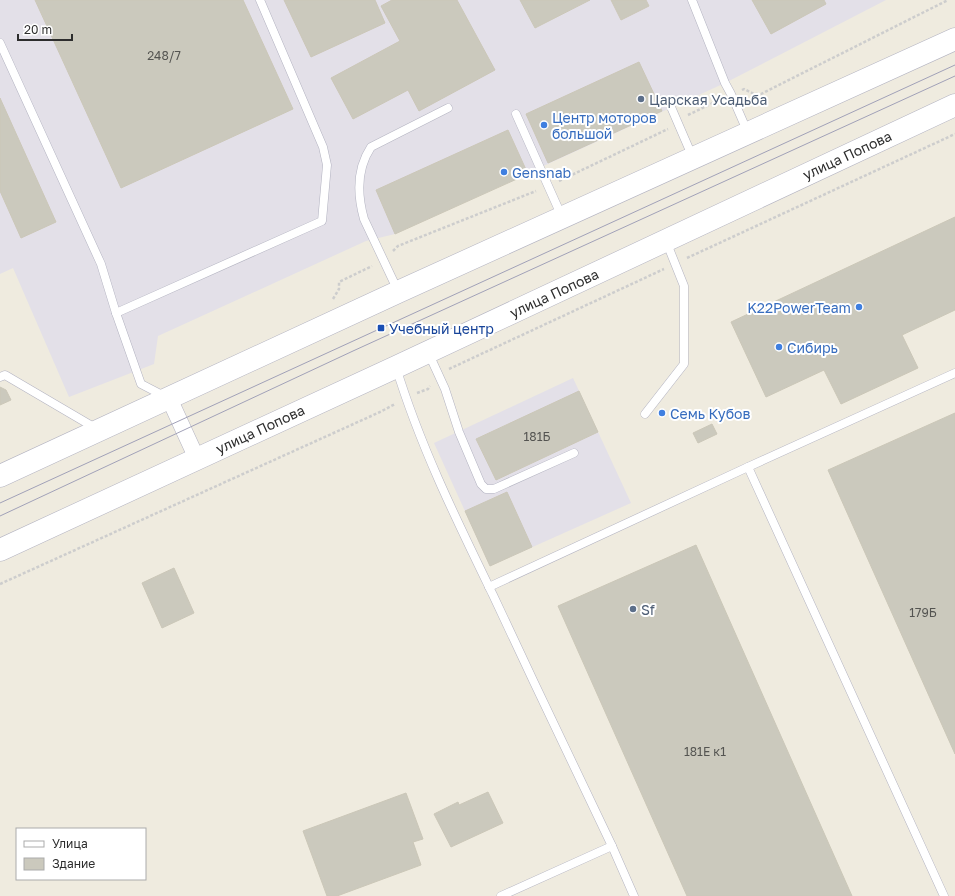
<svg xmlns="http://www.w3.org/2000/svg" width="955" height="896" font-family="'Golos Text',sans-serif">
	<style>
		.industrial { fill: #e3e0e8 }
		.building { fill: #cbc9bd; stroke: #cbc7b8 }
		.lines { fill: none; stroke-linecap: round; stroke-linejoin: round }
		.service-casing { stroke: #b3b3c1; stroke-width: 9 }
		.minor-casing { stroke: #b3b3c1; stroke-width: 17 }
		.secondary-casing { stroke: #b3b3c1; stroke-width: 23 }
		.path { stroke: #cdcdcd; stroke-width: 2.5; stroke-dasharray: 3 2; stroke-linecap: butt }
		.service { stroke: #fff; stroke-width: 8 }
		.minor { stroke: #fff; stroke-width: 16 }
		.secondary { stroke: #fff; stroke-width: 22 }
		.tram { stroke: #a1a1b8; stroke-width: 1 }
		.service-dot { fill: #5c6f8a; stroke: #fff; stroke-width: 1.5 }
		.shop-dot { fill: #3f7fe0; stroke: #fff; stroke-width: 1.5 }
		.transit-dot { fill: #1a4fb4; stroke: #fff; stroke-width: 1.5 }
		.labels { text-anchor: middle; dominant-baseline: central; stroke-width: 4; stroke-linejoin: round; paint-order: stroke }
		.number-label { font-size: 12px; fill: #545451 }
		.service-label { font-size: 14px; fill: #4e5e75; stroke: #fff; text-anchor: start }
		.shop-label { font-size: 14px; fill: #366cbe; stroke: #fff; text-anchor: start }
		.street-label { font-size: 14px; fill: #2d2d2d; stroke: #fff }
		.transit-label { font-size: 14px; fill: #164399; stroke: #fff; text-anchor: start }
	</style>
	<rect width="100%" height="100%" fill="#efebdf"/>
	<g class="industrial">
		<polygon points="0,0 886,0 725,83 395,234 366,241 158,336 154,364 69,397 13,268 0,274"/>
		<polygon points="573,378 631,503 490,566 434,443"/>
	</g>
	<g class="building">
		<polygon points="35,0 243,0 293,109 121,188"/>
		<polygon points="284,0 375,0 385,23 311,57"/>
		<polygon points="392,0 457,0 495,70 419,111 408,90 353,119 331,78 400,41 381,6"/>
		<polygon points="520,0 590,0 535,28"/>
		<polygon points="611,0 646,0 649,6 621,20"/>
		<polygon points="752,0 824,0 826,4 771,34"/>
		<polygon points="639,62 662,111 548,163 526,114"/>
		<polygon points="0,98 56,222 21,238 0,191"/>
		<polygon points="508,130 528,174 395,234 376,190"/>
		<polygon points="955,217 955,310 902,335 918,368 841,404 824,370 766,397 731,322"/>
		<polygon points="0,387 6,390 11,400 0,405"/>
		<polygon points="579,391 598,432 496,480 476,439"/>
		<polygon points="955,413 955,754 828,470"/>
		<polygon points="712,424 717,434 698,443 693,433"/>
		<polygon points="507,492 532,547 490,566 465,511"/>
		<polygon points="696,545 852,896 687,896 558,606"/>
		<polygon points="174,568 194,613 162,628 142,583"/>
		<polygon points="488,792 503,823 451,847 434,814 458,802 459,805"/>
		<polygon points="406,793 423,839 413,842 421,865 337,896 327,896 303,831"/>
	</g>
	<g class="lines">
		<g class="service-casing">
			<g id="service">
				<polyline points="692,0 725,83 731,94 748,133"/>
				<polyline points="0,43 101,264 116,313 141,384 166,397"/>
				<polyline points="671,107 693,158"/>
				<polyline points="516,114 562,217"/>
				<path d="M 398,291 L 364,219 C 357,194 357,168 371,147 L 448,108"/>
				<polyline points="116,313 322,221 327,165 323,147 260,0"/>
				<polyline points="428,352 445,389 459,432 481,484 486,489 494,489 574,453"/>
				<path d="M 396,367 C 420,446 457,521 493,595 C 532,679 572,762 612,846 L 634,896"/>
				<polyline points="0,377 5,375 97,429"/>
				<polyline points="645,414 684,364 684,286 666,241"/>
				<polyline points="748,467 944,896"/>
				<polyline points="489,587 748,467 955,373"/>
				<polyline points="501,896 612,846"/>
			</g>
		</g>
		<g class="minor-casing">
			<polyline id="minor" points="169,398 197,459"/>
		</g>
		<g class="secondary-casing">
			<g id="secondary">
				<polyline points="0,476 398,292 955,39"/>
				<polyline points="0,550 396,367 955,105"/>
			</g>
		</g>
		<g class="path">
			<polyline points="742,90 744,89 754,94 761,94 948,0"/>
			<polyline points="688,115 719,100"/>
			<polyline points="559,181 668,129"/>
			<polyline points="393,251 398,246 536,191"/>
			<polyline points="687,258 955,134"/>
			<polyline points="333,299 339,289 339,282 372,266"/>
			<polyline points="449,369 664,269"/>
			<polyline points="417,393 428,389 430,386"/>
			<polyline points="0,584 380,412 395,404"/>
		</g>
		<use href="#service" class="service"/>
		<use href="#minor" class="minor"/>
		<use href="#secondary" class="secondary"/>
		<g class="tram">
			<polyline points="0,503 955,65"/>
			<polyline points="0,516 353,351 955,76"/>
		</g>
	</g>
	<g class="service-dot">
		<circle cx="641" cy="99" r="4"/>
		<circle cx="633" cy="609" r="4"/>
	</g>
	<g class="shop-dot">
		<circle cx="544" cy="125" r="4"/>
		<circle cx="504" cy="172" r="4"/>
		<circle cx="859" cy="307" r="4"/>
		<circle cx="779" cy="347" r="4"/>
		<circle cx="662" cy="413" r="4"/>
	</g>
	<rect class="transit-dot" x="377" y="324" width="8" height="8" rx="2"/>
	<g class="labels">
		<g class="number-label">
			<text x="164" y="55">248/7</text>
			<text x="537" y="436">181Б</text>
			<text x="923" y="612">179Б</text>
			<text x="705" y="751">181Е к1</text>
		</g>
		<g class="service-label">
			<text x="649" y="99">Царская Усадьба</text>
			<text x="641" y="609">Sf</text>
		</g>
		<g class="shop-label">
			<text x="552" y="117">Центр моторов<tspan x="552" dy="16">большой</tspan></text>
			<text x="512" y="172">Gensnab</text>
			<text x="851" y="307" text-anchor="end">K22PowerTeam</text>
			<text x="787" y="347">Сибирь</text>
			<text x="670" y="413">Семь Кубов</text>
		</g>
		<g class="street-label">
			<text transform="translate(847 155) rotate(-25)">улица Попова</text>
			<text transform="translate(554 293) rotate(-25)">улица Попова</text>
			<text transform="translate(260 429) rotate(-25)">улица Попова</text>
		</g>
		<g class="transit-label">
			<text x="389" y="328">Учебный центр</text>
		</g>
	</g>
	<rect x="16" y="828" width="130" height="52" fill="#ffffff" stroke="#ababab"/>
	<rect x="24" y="841" width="20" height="6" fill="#ffffff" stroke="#ababab"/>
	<text x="52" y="848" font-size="12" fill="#2d2d2d">Улица</text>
	<rect x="24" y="858" width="20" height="12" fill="#cbc9bd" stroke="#ababab"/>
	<text x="52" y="868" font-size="12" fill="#2d2d2d">Здание</text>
	<path d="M18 34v6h54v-6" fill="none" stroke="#2d2d2d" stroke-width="2"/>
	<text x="24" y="34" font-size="12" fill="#2d2d2d" stroke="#ffffff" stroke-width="3" paint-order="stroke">20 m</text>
</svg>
